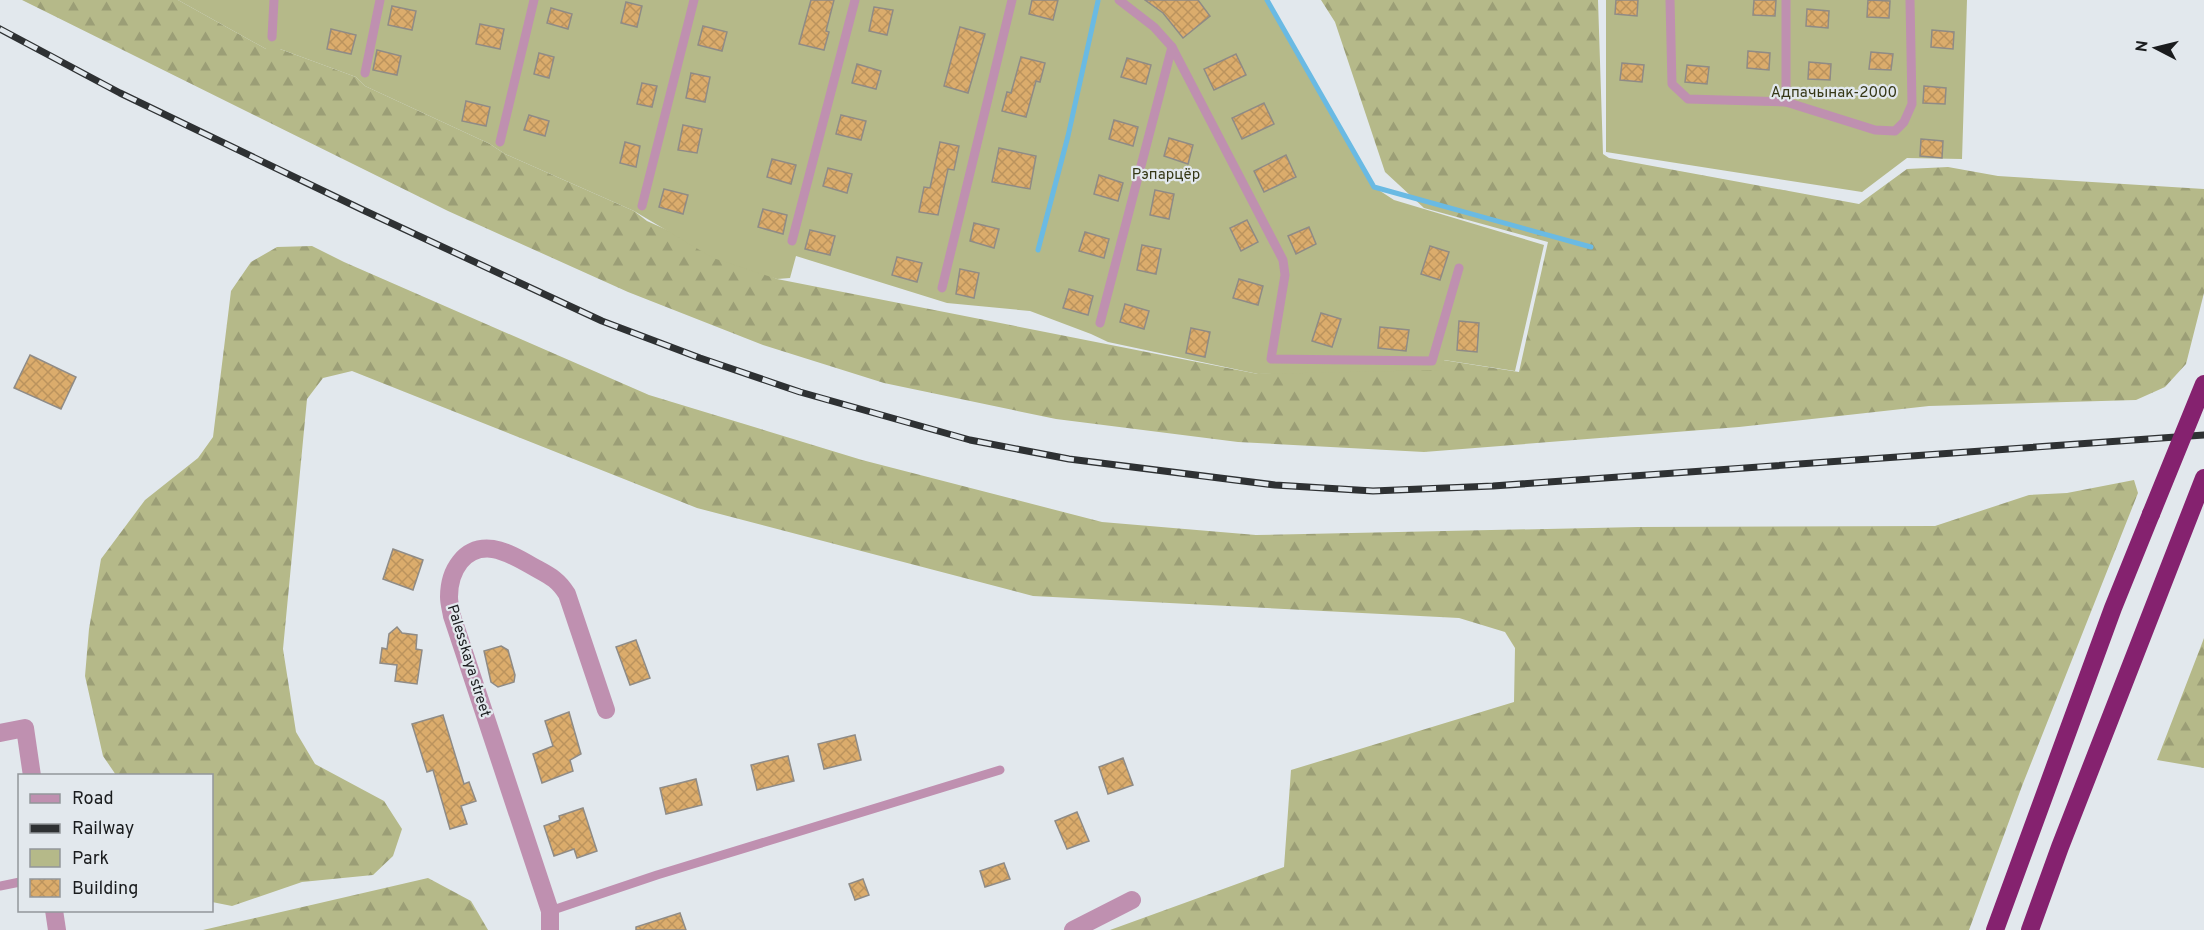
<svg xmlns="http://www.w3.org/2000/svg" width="2204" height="930" font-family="Overpass,sans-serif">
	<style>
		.forest { fill: url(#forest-firs) }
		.green { fill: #b5b989 }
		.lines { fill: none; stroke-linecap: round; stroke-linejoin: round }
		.stream { stroke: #6abae3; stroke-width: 5 }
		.building { fill: url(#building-cross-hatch); stroke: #8f8b86; stroke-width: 1.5 }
		.lane { stroke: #bf90b0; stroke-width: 9 }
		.street { stroke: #bf90b0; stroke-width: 18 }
		.highway { stroke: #85226f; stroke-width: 18 }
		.rail-casing { stroke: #2e3133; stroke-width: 7 }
		.rail { stroke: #e2e8ed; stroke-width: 4.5; stroke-dasharray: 14; stroke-linecap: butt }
		.highway-bridge { stroke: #85226f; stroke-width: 18 }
		.labels { text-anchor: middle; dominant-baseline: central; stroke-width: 4.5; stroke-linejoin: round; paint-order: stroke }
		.park-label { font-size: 15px; fill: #353716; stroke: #e2e8ed }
		.street-label { font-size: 15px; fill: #1a1c1e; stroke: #e2e8ed }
	</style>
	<defs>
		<pattern id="forest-firs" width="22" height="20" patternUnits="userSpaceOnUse" patternTransform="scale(1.5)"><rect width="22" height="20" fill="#b5b989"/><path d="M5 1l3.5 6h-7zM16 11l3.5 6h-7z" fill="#9b9e76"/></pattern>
		<pattern id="building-cross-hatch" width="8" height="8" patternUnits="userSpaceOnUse" patternTransform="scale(1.5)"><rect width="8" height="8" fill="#dbac6c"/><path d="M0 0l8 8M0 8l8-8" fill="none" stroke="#bb935d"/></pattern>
	</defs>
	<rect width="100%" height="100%" fill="#e2e8ed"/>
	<g class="forest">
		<polygon points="22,0 178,0 266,49 280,49 356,77 365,86 490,144 505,154 634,211 647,221 777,279 1258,374 1443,360 1519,372 1548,242 1424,208 1385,172 1335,22 1321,0 1598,0 1603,154 1609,158 1859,204 1907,169 1948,167 1998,176 2204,189 2204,293 2186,364 2165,387 2136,400 1929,406 1739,427 1424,452 1238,442 1056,419 884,383 763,345 628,292 448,211"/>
		<polygon points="312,246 344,262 649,395 862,460 1102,522 1256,535 1638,527 1935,526 2029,495 2067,493 2134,480 2138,493 2022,786 1969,930 1110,930 1284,867 1291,770 1514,702 1515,648 1505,632 1459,618 1033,596 697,508 352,371 323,378 307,399 283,649 296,732 315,764 384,801 402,829 393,856 373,875 302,882 232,906 212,902 212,776 116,775 103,756 85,676 89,629 101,559 145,500 198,458 213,437 231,291 251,262 277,247"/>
		<polygon points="2204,638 2204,768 2157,760 2201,646"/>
		<polygon points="428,878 471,901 488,930 203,930"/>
	</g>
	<g class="green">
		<polygon points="178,0 1267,0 1374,187 1394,200 1544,245 1515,371 1444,360 1441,370 1258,374 1108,342 1091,334 1030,311 947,303 796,256 790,278 777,279 713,258 634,211 505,154 490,144 365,86 356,77 280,49 266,49"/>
		<polygon points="1606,0 1967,0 1962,159 1907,158 1862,192 1606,152"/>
	</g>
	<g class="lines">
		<g class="stream">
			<polyline points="1267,0 1374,187 1591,247"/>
			<polyline points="1038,250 1068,136 1098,1"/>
		</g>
	</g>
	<g class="building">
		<polygon points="811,0 834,0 826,31 829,32 824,50 799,44"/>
		<polygon points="1032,0 1058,0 1053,20 1029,14"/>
		<polygon points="1145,0 1198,0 1210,16 1183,38 1163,13"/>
		<polygon points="1616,0 1638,0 1637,16 1615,14"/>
		<polygon points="1754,0 1776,0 1775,16 1753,15"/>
		<polygon points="1868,0 1890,1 1889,18 1867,17"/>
		<polygon points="626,2 642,6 637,27 621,23"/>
		<polygon points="392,6 416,11 412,30 388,25"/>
		<polygon points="874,7 893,10 887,35 869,31"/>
		<polygon points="551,8 572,14 568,29 547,23"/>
		<polygon points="1807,9 1829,11 1828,28 1806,26"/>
		<polygon points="480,24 504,29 500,49 476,44"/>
		<polygon points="703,26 727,32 722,51 698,45"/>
		<polygon points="960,27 985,34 968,93 944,86"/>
		<polygon points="331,29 356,35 351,54 327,49"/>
		<polygon points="1932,30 1954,32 1953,49 1931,47"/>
		<polygon points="377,50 401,56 397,75 373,70"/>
		<polygon points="1748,51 1770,53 1769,70 1747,68"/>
		<polygon points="1871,52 1893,54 1891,70 1869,69"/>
		<polygon points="539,53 554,57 549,78 534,74"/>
		<polygon points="1236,54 1246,75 1214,90 1204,69"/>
		<polygon points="1021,57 1045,63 1040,82 1036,81 1026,117 1002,111 1007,92 1011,93"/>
		<polygon points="1127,58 1151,65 1146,84 1121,77"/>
		<polygon points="1809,62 1831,64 1830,80 1808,79"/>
		<polygon points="1622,63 1644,65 1642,82 1620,80"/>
		<polygon points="857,64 881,71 876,89 852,83"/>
		<polygon points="1687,65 1709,67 1707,84 1685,82"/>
		<polygon points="691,73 710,77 705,102 686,98"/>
		<polygon points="642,83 657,86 652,107 637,104"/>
		<polygon points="1924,86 1946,88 1945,104 1923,103"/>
		<polygon points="466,101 490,107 486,126 462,121"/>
		<polygon points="1264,103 1274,124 1242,139 1232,118"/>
		<polygon points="529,115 549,121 545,136 524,130"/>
		<polygon points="841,115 866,121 861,140 836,134"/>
		<polygon points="1114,120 1138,127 1133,146 1109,139"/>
		<polygon points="683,125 702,129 697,153 678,150"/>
		<polygon points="1169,138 1193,145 1188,164 1164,156"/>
		<polygon points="1921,139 1943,141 1942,158 1920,156"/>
		<polygon points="625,142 640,146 636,167 620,163"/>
		<polygon points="940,142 959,146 954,170 948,169 938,215 919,212 924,187 930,188"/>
		<polygon points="999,148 1036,156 1030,189 992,182"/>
		<polygon points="1286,155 1296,177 1264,192 1254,171"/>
		<polygon points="772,159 796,165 791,184 767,177"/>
		<polygon points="828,168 852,174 847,193 823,186"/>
		<polygon points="1099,175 1123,183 1118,201 1094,194"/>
		<polygon points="664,189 688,195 683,214 659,207"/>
		<polygon points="1155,190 1174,194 1169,219 1150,215"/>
		<polygon points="763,209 787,215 783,234 758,227"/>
		<polygon points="1247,220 1258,242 1241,251 1230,228"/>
		<polygon points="974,223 999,229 994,248 970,241"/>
		<polygon points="1309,227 1316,244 1296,254 1288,236"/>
		<polygon points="810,230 835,236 830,255 805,249"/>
		<polygon points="1085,232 1109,239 1104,258 1079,251"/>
		<polygon points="1142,245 1161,249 1156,274 1137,270"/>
		<polygon points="1430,246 1449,252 1440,280 1421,274"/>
		<polygon points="897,257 922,263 917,282 892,275"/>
		<polygon points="960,269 979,273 974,298 956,294"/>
		<polygon points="1239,279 1263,286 1258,305 1233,298"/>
		<polygon points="1069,289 1093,296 1088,315 1063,308"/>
		<polygon points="1125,304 1149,311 1144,329 1120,322"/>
		<polygon points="1321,313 1341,319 1332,347 1312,341"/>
		<polygon points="1459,321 1479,323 1477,352 1457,350"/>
		<polygon points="1380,327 1409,330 1406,351 1378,348"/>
		<polygon points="1191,328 1210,332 1205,357 1186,353"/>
		<polygon points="30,355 76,377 61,409 14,388"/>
		<polygon points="393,549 423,560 413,590 383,579"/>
		<polygon points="397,627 402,633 417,635 416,649 422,650 417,684 395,681 397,665 380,663 382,648 387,649 389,634"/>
		<polygon points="636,640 650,678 630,685 616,647"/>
		<polygon points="501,646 508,650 515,675 514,682 498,687 491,682 484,651"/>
		<polygon points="569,712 581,754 570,760 573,771 542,783 533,754 553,746 545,721"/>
		<polygon points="443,715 464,784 469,782 476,801 461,806 467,824 450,829 433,770 427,772 412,724"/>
		<polygon points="855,735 861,760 824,769 818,744"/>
		<polygon points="788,756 794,781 757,790 751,765"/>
		<polygon points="1123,758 1133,785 1108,794 1099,767"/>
		<polygon points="696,779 702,805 666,814 660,788"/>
		<polygon points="583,808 597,851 577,858 574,849 554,856 544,826 560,820 559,816"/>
		<polygon points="1077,812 1089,841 1067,849 1055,821"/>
		<polygon points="1004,863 1010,879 985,887 980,871"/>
		<polygon points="863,879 869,895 855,900 849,884"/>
		<polygon points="680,913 686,930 636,930 636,927"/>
	</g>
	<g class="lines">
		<g class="lane">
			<polyline points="1670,0 1672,84 1688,99 1786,102 1875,130 1895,131 1904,122 1912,104 1910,0"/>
			<polyline points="1786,0 1786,102"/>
			<polyline points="272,37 274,0"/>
			<polyline points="1172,47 1283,260 1285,275 1271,359 1432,361 1459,268"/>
			<polyline points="365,73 380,0"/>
			<polyline points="500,142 534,0"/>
			<polyline points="642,206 694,0"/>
			<polyline points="792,241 855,0"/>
			<polyline points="942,288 1012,0"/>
			<polyline points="1100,323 1172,47 1154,27 1119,0"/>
			<polyline points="0,886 20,882"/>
			<polyline points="550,911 657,875 1000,770"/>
		</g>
		<g class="street">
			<polyline points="0,733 25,728 32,776"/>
			<polyline points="54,910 57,930"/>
			<path d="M 550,930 L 550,911 L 452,616 C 451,610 449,603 449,597 C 449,571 464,545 493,549 C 506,551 520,559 532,566 C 548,575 557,578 567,594 L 606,710"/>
			<polyline points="1073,930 1132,900"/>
		</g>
		<g class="highway">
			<polyline points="1995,930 2113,608 2151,514"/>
			<polyline points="2030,930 2060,847 2204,478"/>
		</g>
		<g class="rail-casing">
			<polyline id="rail" points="0,29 120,93 363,210 602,321 700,358 800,392 970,440 1069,459 1275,485 1373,491 1493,486 2204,435"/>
		</g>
		<use href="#rail" class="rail"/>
		<polyline class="highway-bridge" points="2151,514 2204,384"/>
	</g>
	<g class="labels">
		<g class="park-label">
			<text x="1834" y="93">Адпачынак-2000</text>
			<text x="1166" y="175">Рэпарцёр</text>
		</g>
		<g class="street-label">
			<text transform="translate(468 661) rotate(73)">Palesskaya street</text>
		</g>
	</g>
	<rect x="18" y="774" width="195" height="138" fill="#e2e8ed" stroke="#92969a" stroke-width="1.5"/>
	<rect x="30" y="794" width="30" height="9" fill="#bf90b0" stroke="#92969a" stroke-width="1.5"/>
	<text x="72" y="804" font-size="18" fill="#1a1c1e">Road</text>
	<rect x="30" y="824" width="30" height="9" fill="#2e3133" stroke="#92969a" stroke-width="1.5"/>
	<text x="72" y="834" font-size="18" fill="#1a1c1e">Railway</text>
	<rect x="30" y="849" width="30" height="18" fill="#b5b989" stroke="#92969a" stroke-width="1.5"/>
	<text x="72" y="864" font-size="18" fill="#1a1c1e">Park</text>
	<rect x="30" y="879" width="30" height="18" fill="url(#building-cross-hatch)" stroke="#92969a" stroke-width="1.5"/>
	<text x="72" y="894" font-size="18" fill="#1a1c1e">Building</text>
	<g transform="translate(2156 48) rotate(277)" stroke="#e2e8ed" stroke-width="4.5" paint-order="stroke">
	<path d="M0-4.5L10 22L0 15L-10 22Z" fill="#1a1c1e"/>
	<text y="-9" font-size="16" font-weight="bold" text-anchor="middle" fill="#1a1c1e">N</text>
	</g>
</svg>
